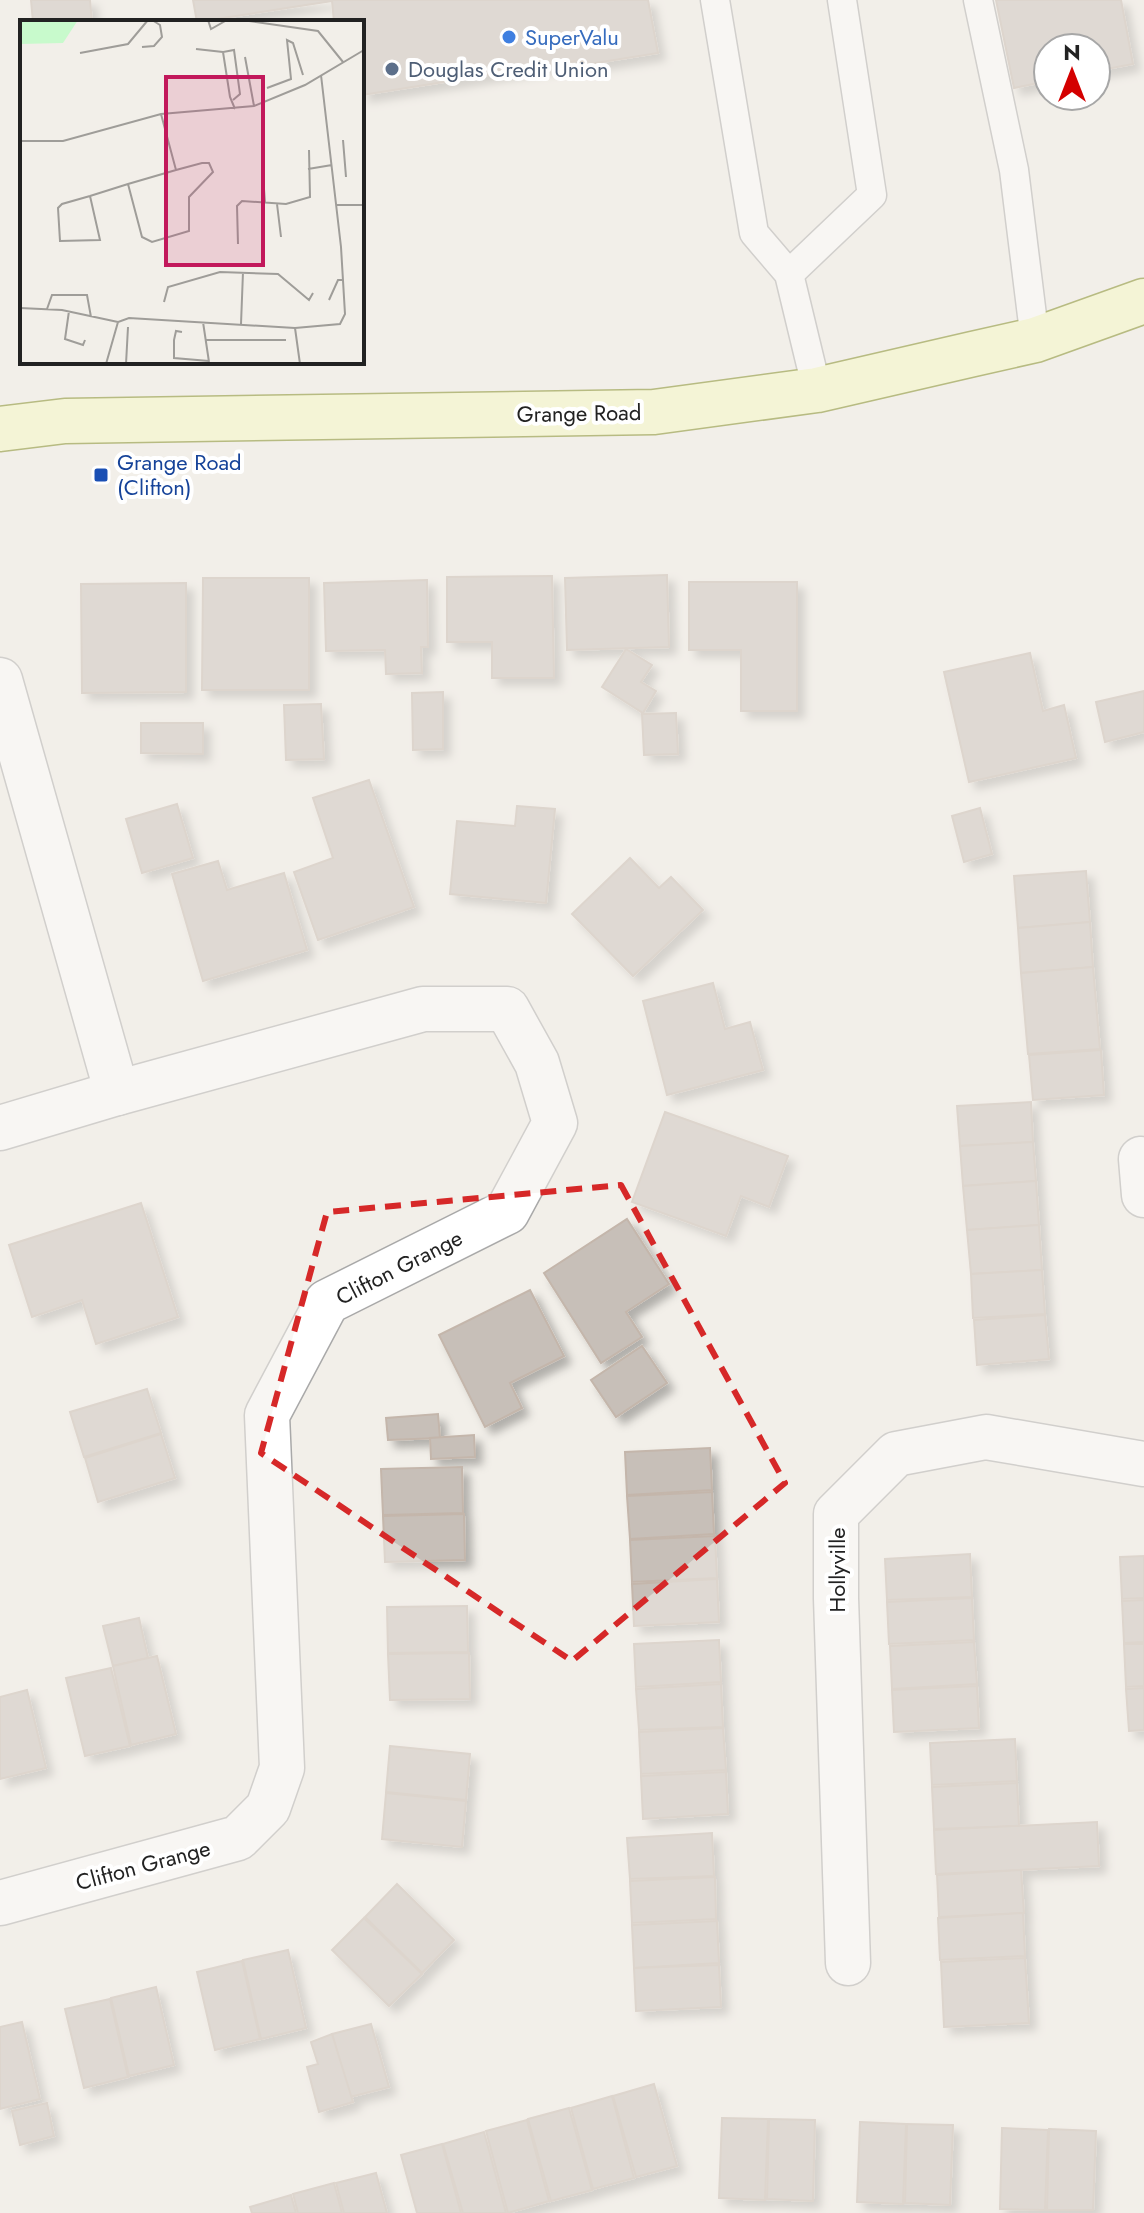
<svg xmlns="http://www.w3.org/2000/svg" width="1144" height="2213" font-family="Jost,sans-serif">
	<style>
		.building { fill: #c7bfb8; stroke: #c4b6ab; stroke-width: 2; filter: url(#shadow) }
		.lines { fill: none; stroke-linecap: round; stroke-linejoin: round }
		.service-casing { stroke: #a9a9a9; stroke-width: 31 }
		.minor-casing { stroke: #a9a9a9; stroke-width: 47 }
		.secondary-casing { stroke: #707d05; stroke-width: 47 }
		.service { stroke: #fff; stroke-width: 28 }
		.minor { stroke: #fff; stroke-width: 44 }
		.secondary { stroke: #f7fabf; stroke-width: 44 }
		.marked { fill: none; stroke: #d62828; stroke-width: 6; stroke-dasharray: 16 10; stroke-linejoin: round }
		.shop-dot { fill: #3f7fe0; stroke: #fff; stroke-width: 3 }
		.service-dot { fill: #5c6f8a; stroke: #fff; stroke-width: 3 }
		.transit-dot { fill: #1a4fb4; stroke: #fff; stroke-width: 3 }
		.labels { text-anchor: middle; dominant-baseline: central; stroke-width: 8; stroke-linejoin: round; paint-order: stroke }
		.shop-label { font-size: 22px; fill: #366cbe; stroke: #fff; text-anchor: start }
		.service-label { font-size: 22px; fill: #4e5e75; stroke: #fff; text-anchor: start }
		.street-label { font-size: 22px; fill: #222; stroke: #fff }
		.transit-label { font-size: 22px; fill: #164399; stroke: #fff; text-anchor: start }
		.inset-road { fill: none; stroke: #9f9d99; stroke-width: 2 }
		.view { fill: #c2185b; fill-opacity: 0.15; stroke: #c2185b; stroke-width: 4 }
		.inset-edge { fill: none; stroke: #222; stroke-width: 4 }
	</style>
	<defs>
		<filter id="shadow"><feDropShadow dx="7" dy="7" stdDeviation="4" flood-color="#0004"/></filter>
	</defs>
	<rect width="100%" height="100%" fill="#f2efe9"/>
	<g class="building">
		<polygon points="31,0 90,0 92,22 33,22"/>
		<polygon points="193,0 648,0 658,53 583,65 582,60 362,95 362,22 334,22 332,1 197,22"/>
		<polygon points="996,0 1121,0 1133,64 1096,71 1096,48 1048,48 1048,81 1014,88"/>
		<polygon points="667,575 669,647 567,650 565,578"/>
		<polygon points="552,576 554,678 492,678 492,642 447,642 447,577"/>
		<polygon points="203,578 309,578 309,690 202,690"/>
		<polygon points="427,580 428,647 421,647 422,673 386,674 385,650 326,651 324,583"/>
		<polygon points="689,582 797,582 797,711 741,711 741,650 689,650"/>
		<polygon points="186,583 186,692 82,693 81,584"/>
		<polygon points="626,649 652,665 641,682 656,691 643,713 602,687"/>
		<polygon points="1030,653 1043,711 1064,705 1076,758 969,782 944,672"/>
		<polygon points="1144,691 1144,732 1105,742 1096,702"/>
		<polygon points="443,692 443,749 413,750 412,693"/>
		<polygon points="321,704 324,759 286,760 284,705"/>
		<polygon points="676,713 678,754 644,755 642,714"/>
		<polygon points="141,723 203,723 203,754 141,753"/>
		<polygon points="369,780 414,907 318,940 294,872 333,858 313,798"/>
		<polygon points="177,804 193,858 142,873 126,819"/>
		<polygon points="517,806 555,809 546,903 450,894 457,821 515,826"/>
		<polygon points="980,808 992,854 964,862 952,816"/>
		<polygon points="630,858 659,888 671,877 703,910 633,976 572,914"/>
		<polygon points="218,861 227,890 284,873 307,950 203,981 172,874"/>
		<polygon points="1086,871 1090,922 1018,928 1014,876"/>
		<polygon points="1090,922 1093,967 1021,973 1018,928"/>
		<polygon points="1093,967 1100,1049 1028,1054 1021,973"/>
		<polygon points="713,983 725,1029 750,1022 763,1070 667,1095 643,1001"/>
		<polygon points="1101,1050 1104,1095 1033,1100 1029,1055"/>
		<polygon points="1031,1102 1033,1142 960,1146 957,1106"/>
		<polygon points="665,1112 788,1156 769,1207 741,1196 726,1236 632,1202"/>
		<polygon points="1033,1142 1036,1181 963,1186 960,1146"/>
		<polygon points="1036,1181 1039,1225 967,1230 963,1186"/>
		<polygon points="141,1203 178,1317 96,1344 82,1300 32,1317 9,1245"/>
		<polygon points="627,1219 669,1284 626,1312 642,1337 601,1363 544,1273"/>
		<polygon points="1039,1225 1042,1270 971,1274 967,1230"/>
		<polygon points="1042,1270 1045,1314 973,1318 971,1274"/>
		<polygon points="530,1290 564,1356 510,1383 522,1408 485,1427 439,1335"/>
		<polygon points="1045,1315 1049,1359 977,1365 974,1320"/>
		<polygon points="642,1346 667,1383 616,1417 591,1380"/>
		<polygon points="147,1389 161,1433 84,1457 70,1412"/>
		<polygon points="438,1414 440,1438 388,1440 386,1418"/>
		<polygon points="161,1434 175,1478 98,1502 85,1458"/>
		<polygon points="474,1435 475,1457 431,1459 430,1438"/>
		<polygon points="710,1448 712,1490 627,1495 625,1452"/>
		<polygon points="462,1467 463,1513 383,1515 381,1469"/>
		<polygon points="712,1492 714,1534 630,1539 627,1496"/>
		<polygon points="464,1514 465,1560 385,1562 383,1516"/>
		<polygon points="715,1536 717,1578 632,1582 630,1540"/>
		<polygon points="970,1554 972,1597 887,1600 885,1559"/>
		<polygon points="1144,1556 1144,1598 1122,1599 1120,1557"/>
		<polygon points="717,1579 719,1622 634,1626 632,1584"/>
		<polygon points="972,1598 974,1640 889,1644 887,1602"/>
		<polygon points="1144,1600 1144,1642 1124,1643 1122,1601"/>
		<polygon points="467,1606 468,1652 388,1653 387,1607"/>
		<polygon points="139,1618 148,1658 113,1666 103,1626"/>
		<polygon points="719,1640 721,1682 636,1687 634,1644"/>
		<polygon points="974,1642 977,1684 892,1689 890,1646"/>
		<polygon points="1124,1644 1144,1644 1144,1686 1126,1687"/>
		<polygon points="469,1653 470,1699 390,1700 388,1654"/>
		<polygon points="157,1656 176,1734 131,1745 113,1666"/>
		<polygon points="111,1668 130,1746 85,1756 66,1678"/>
		<polygon points="721,1684 723,1727 639,1730 636,1689"/>
		<polygon points="977,1686 979,1728 894,1732 892,1690"/>
		<polygon points="1144,1688 1144,1730 1129,1731 1126,1689"/>
		<polygon points="27,1690 46,1768 0,1779 0,1697"/>
		<polygon points="723,1728 726,1770 641,1774 639,1732"/>
		<polygon points="1015,1739 1017,1781 932,1785 930,1743"/>
		<polygon points="390,1746 470,1754 466,1800 386,1792"/>
		<polygon points="726,1772 728,1814 643,1819 641,1776"/>
		<polygon points="1017,1783 1019,1826 934,1829 932,1787"/>
		<polygon points="386,1793 466,1801 462,1847 382,1839"/>
		<polygon points="1097,1822 1099,1866 936,1874 934,1830"/>
		<polygon points="712,1833 714,1876 630,1879 627,1838"/>
		<polygon points="1021,1870 1024,1913 939,1917 937,1875"/>
		<polygon points="715,1877 716,1919 632,1923 630,1881"/>
		<polygon points="397,1884 454,1940 422,1973 365,1917"/>
		<polygon points="1023,1913 1025,1956 940,1960 938,1918"/>
		<polygon points="364,1918 422,1974 389,2006 332,1950"/>
		<polygon points="717,1921 719,1963 634,1968 632,1925"/>
		<polygon points="288,1950 306,2028 261,2039 243,1960"/>
		<polygon points="1025,1958 1029,2023 944,2027 941,1962"/>
		<polygon points="242,1961 260,2039 215,2050 197,1972"/>
		<polygon points="719,1965 721,2007 636,2011 634,1968"/>
		<polygon points="156,1987 174,2065 129,2076 111,1998"/>
		<polygon points="110,1999 128,2077 84,2088 65,2009"/>
		<polygon points="22,2022 40,2099 0,2109 0,2027"/>
		<polygon points="371,2024 389,2087 350,2097 332,2034"/>
		<polygon points="332,2034 353,2102 319,2112 307,2067 318,2064 311,2042"/>
		<polygon points="654,2084 677,2166 636,2177 613,2096"/>
		<polygon points="612,2096 634,2178 593,2189 571,2108"/>
		<polygon points="47,2103 54,2136 20,2145 12,2111"/>
		<polygon points="569,2108 592,2190 551,2201 528,2119"/>
		<polygon points="722,2118 768,2119 765,2200 719,2198"/>
		<polygon points="769,2119 815,2120 813,2201 767,2199"/>
		<polygon points="527,2120 549,2201 508,2213 486,2131"/>
		<polygon points="860,2122 906,2124 903,2204 857,2202"/>
		<polygon points="907,2124 953,2125 950,2205 905,2203"/>
		<polygon points="1002,2128 1048,2130 1045,2210 1000,2209"/>
		<polygon points="1049,2129 1096,2131 1093,2210 1047,2210"/>
		<polygon points="484,2132 506,2213 463,2213 443,2144"/>
		<polygon points="442,2144 461,2213 417,2213 401,2155"/>
		<polygon points="376,2173 387,2213 344,2213 336,2183"/>
		<polygon points="334,2183 342,2213 298,2213 293,2194"/>
		<polygon points="291,2195 296,2213 252,2213 250,2207"/>
	</g>
	<g class="lines">
		<g class="service-casing">
			<g id="service">
				<polyline points="715,0 754,233 789,274 817,390"/>
				<polyline points="978,0 1014,170 1035,340"/>
				<polyline points="789,274 872,195 842,0"/>
			</g>
		</g>
		<g class="minor-casing">
			<g id="minor">
				<polyline points="0,680 117,1093"/>
				<polyline points="0,1128 117,1093 423,1009 507,1009 537,1063 555,1123 507,1212 327,1302 267,1415 282,1768 268,1808 238,1838 0,1903"/>
				<polyline points="1141,1159 1144,1195"/>
				<polyline points="848,1963 836,1598 836,1514 896,1454 986,1437 1144,1464"/>
			</g>
		</g>
		<g class="secondary-casing">
			<polyline id="secondary" points="0,429 65,421 654,412 817,390 973,354 1035,340 1144,301"/>
		</g>
		<use href="#service" class="service"/>
		<use href="#minor" class="minor"/>
		<use href="#secondary" class="secondary"/>
	</g>
	<path d="M0 0H1144V2213H0ZM 621,1185 L 785,1483 L 572,1661 L 261,1453 L 327,1212 Z" fill="#f2efe9" fill-opacity=".55" fill-rule="evenodd"/>
	<path class="marked" d="M 621,1185 L 785,1483 L 572,1661 L 261,1453 L 327,1212 Z"/>
	<circle class="shop-dot" cx="509" cy="37" r="8"/>
	<circle class="service-dot" cx="392" cy="69" r="8"/>
	<rect class="transit-dot" x="93" y="467" width="16" height="16" rx="4"/>
	<g class="labels">
		<g class="shop-label">
			<text x="525" y="37">SuperValu</text>
		</g>
		<g class="service-label">
			<text x="408" y="69">Douglas Credit Union</text>
		</g>
		<g class="street-label">
			<text transform="translate(579 413) rotate(-1)">Grange Road</text>
			<text transform="translate(399 1267) rotate(-27)">Clifton Grange</text>
			<text transform="translate(837 1570) rotate(-90)">Hollyville</text>
			<text transform="translate(143 1865) rotate(-15)">Clifton Grange</text>
		</g>
		<g class="transit-label">
			<text x="117" y="462">Grange Road<tspan x="117" dy="25">(Clifton)</tspan></text>
		</g>
	</g>
	<g transform="translate(20 20)">
		<rect width="344" height="344" fill="#f2efe9"/>
		<path d="M 0,0 L 58,0 L 43,23 L 0,24 Z" fill="#c8facc"/>
		<path class="inset-road" d="M 188,0 L 191,9 L 207,0M 222,0 L 298,11 L 323,42M 122,27 L 134,26 L 142,17 L 140,5 L 132,0M 176,29 L 203,32M 60,33 L 108,24 L 128,0M 225,37 L 234,86M 247,68 L 271,59 L 267,20 L 273,23 L 283,55M 213,80 L 220,74 L 214,30 L 203,32 L 210,77 L 215,89M 141,94 L 156,150M 323,120 L 326,157M 0,121 L 43,121 L 141,94 L 234,86 L 285,65 L 344,30M 288,149 L 312,145M 243,156 L 245,182M 70,176 L 80,220 L 40,221 L 38,188 L 42,184 L 70,176 L 108,164 L 156,150 L 182,143 L 189,143 L 193,152 L 169,177 L 169,211 L 132,222 L 122,217 L 108,164M 257,184 L 261,217M 317,185 L 344,185M 218,224 L 217,186 L 222,181 L 266,184 L 290,177 L 289,130M 309,280 L 318,260 L 323,260M 144,282 L 148,267 L 200,252 L 258,254 L 289,280 L 293,273M 0,288 L 42,290 L 98,302M 27,289 L 32,275 L 67,275 L 71,297M 49,291 L 45,319 L 63,325 L 65,320M 183,302 L 189,342M 221,304 L 223,252M 275,308 L 280,344M 162,312 L 156,311 L 154,320 L 154,338 L 189,341M 186,320 L 266,320M 86,344 L 98,302 L 109,298 L 275,308 L 320,304 L 325,294 L 321,227 L 301,55M 106,344 L 108,307"/>
		<path class="view" d="M 146,57 L 243,57 L 243,245 L 146,245 Z"/>
		<rect width="344" height="344" class="inset-edge"/>
	</g>
	<g transform="translate(1072 72)"><circle r="38" fill="#ffffff" stroke="#a7a7a7" stroke-width="2"/>
	<path d="M0-6L14 30L0 20L-14 30Z" fill="#d40000"/>
	<text y="-12" font-size="22" font-weight="bold" text-anchor="middle" fill="#222222">N</text>
	</g>
</svg>
